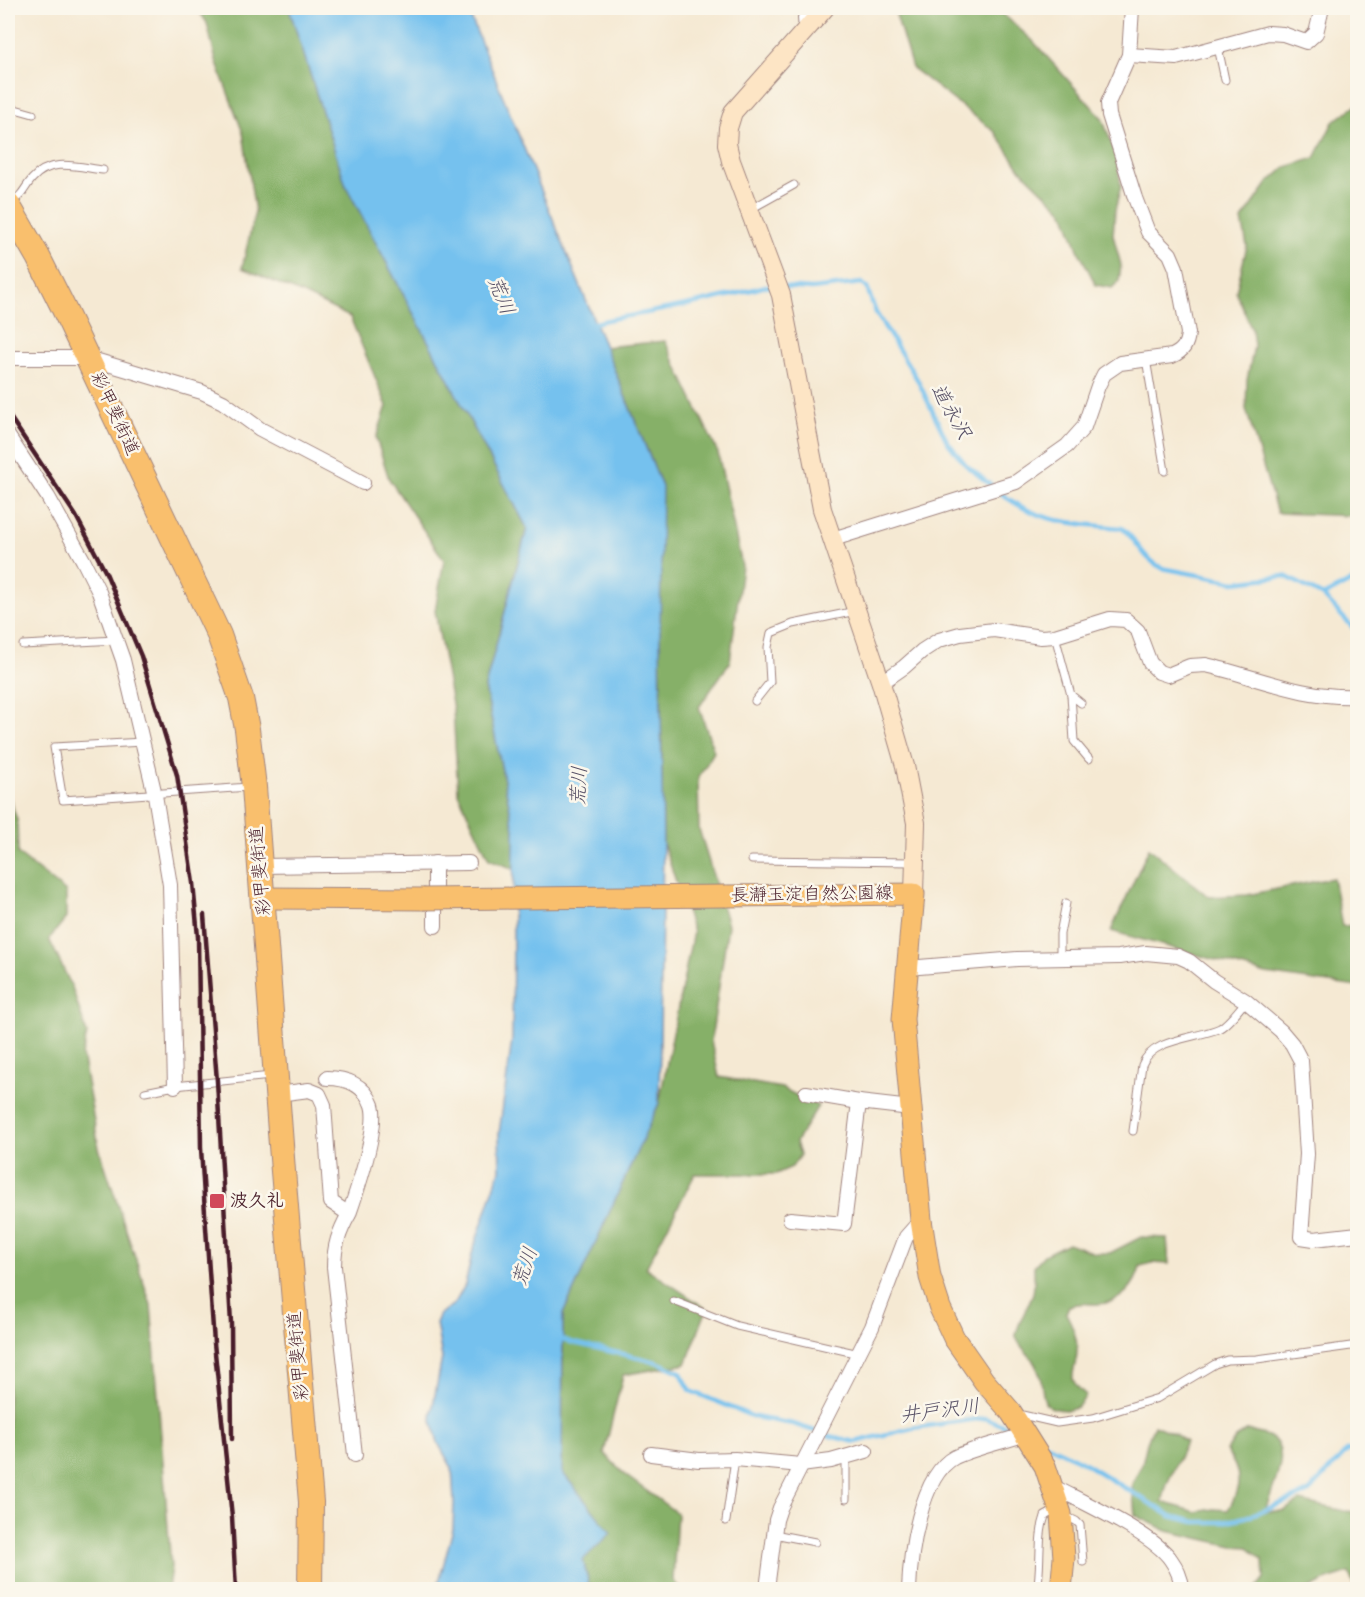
<svg xmlns="http://www.w3.org/2000/svg" width="1365" height="1597" font-family="Kalam,'Klee One',sans-serif">
	<style>
		.forest { fill: #86b067; stroke: #686849; stroke-width: 1.5 }
		.water { fill: #75c1ee; stroke: #60708c; stroke-width: 1.5 }
		.lines { fill: none; stroke-linecap: round; stroke-linejoin: round }
		.stream { stroke: #75c1ee; stroke-width: 4.5 }
		.lane-casing { stroke: #a0847f; stroke-width: 9 }
		.street-casing { stroke: #a0847f; stroke-width: 16 }
		.secondary-casing { stroke: #a0847f; stroke-width: 20 }
		.primary-casing { stroke: #a0847f; stroke-width: 23 }
		.highway-casing { stroke: #a0847f; stroke-width: 26 }
		.lane { stroke: #fff; stroke-width: 7 }
		.street { stroke: #fff; stroke-width: 14 }
		.secondary { stroke: #fde5c5; stroke-width: 18 }
		.primary { stroke: #f9bf6d; stroke-width: 21 }
		.highway { stroke: #f9bf6d; stroke-width: 24 }
		.rail { stroke: #4a1f2b; stroke-width: 4.5 }
		.primary-bridge-casing { stroke: #a0847f; stroke-width: 23; stroke-linecap: butt }
		.primary-bridge { stroke: #f9bf6d; stroke-width: 21 }
		.poi-dot { fill: #d1495b; stroke: #fbf7ec; stroke-width: 2 }
		.labels { text-anchor: middle; dominant-baseline: central; stroke-width: 5; stroke-linejoin: round; paint-order: stroke }
		.street-label { font-size: 18px; fill: #4a1f2b; stroke: #fbf7ec }
		.poi-label { font-size: 18px; font-weight: bold; fill: #4a1f2b; stroke: #fbf7ec; text-anchor: start }
		.water-label { font-size: 20px; font-style: italic; fill: #575066; stroke: #fbf7ec }
	</style>
	<rect width="100%" height="100%" fill="#fbf7ec"/>
	<filter id="ink" filterUnits="userSpaceOnUse"><feTurbulence type="fractalNoise" baseFrequency=".0167" numOctaves="2"/><feDisplacementMap in="SourceGraphic" scale="12" xChannelSelector="R" yChannelSelector="G"/><feConvolveMatrix kernelMatrix="1 2 1 2 8 2 1 2 1" color-interpolation-filters="sRGB"/></filter>
	<filter id="wash" filterUnits="userSpaceOnUse"><feTurbulence type="fractalNoise" baseFrequency=".008" numOctaves="4" result="noise"/><feDisplacementMap in="SourceGraphic" scale="24" xChannelSelector="R" yChannelSelector="G"/><feGaussianBlur stdDeviation="1.35" result="paint"/><feColorMatrix in="noise" values="0 0 0 0 0 0 0 0 0 0 0 0 0 0 0 0 0 1.4 0 .05"/><feComposite in="paint" operator="in"/></filter>
	<g filter="url(#wash)">
		<rect width="100%" height="100%" fill="#f5e9d3"/>
		<g class="forest">
			<polygon points="197,8 289,8 346,186 527,528 485,687 514,829 514,869 489,859 458,793 453,709 435,611 444,560 389,479 376,438 387,406 350,317 303,294 242,268 255,212 243,133 216,61 207,23"/>
			<polygon points="894,8 996,8 1032,40 1102,118 1116,155 1121,186 1115,210 1113,235 1121,265 1119,281 1112,288 1096,285 1079,252 1064,212 1021,170 995,132 912,68"/>
			<polygon points="1357,105 1357,516 1277,513 1246,409 1247,380 1254,346 1252,330 1236,292 1247,246 1242,220 1268,183 1286,167 1315,158 1333,122"/>
			<polygon points="665,341 718,453 742,566 730,662 699,707 714,752 698,778 699,829 728,925 711,1041 719,1077 782,1088 818,1106 796,1142 800,1155 792,1167 776,1174 695,1174 646,1268 707,1309 686,1364 623,1375 604,1453 625,1475 677,1513 673,1580 680,1589 590,1589 562,1473 563,1314 659,1103 693,932 663,843 660,637 661,484 605,347"/>
			<polygon points="8,793 17,820 18,854 66,892 66,918 49,939 72,987 87,1034 82,1055 99,1148 151,1305 171,1567 168,1589 8,1589"/>
			<polygon points="1149,848 1209,897 1247,895 1333,878 1342,926 1357,925 1357,987 1266,974 1111,931"/>
			<path d="M 1141,1237 L 1167,1238 L 1169,1264 L 1152,1263 L 1140,1266 C 1136,1286 1120,1304 1097,1304 C 1085,1304 1081,1302 1069,1306 L 1066,1313 C 1072,1324 1077,1336 1077,1349 C 1078,1373 1062,1375 1086,1395 C 1082,1403 1076,1411 1065,1410 C 1041,1409 1044,1400 1041,1380 C 1040,1374 1035,1364 1032,1359 C 1027,1352 1018,1345 1016,1336 C 1015,1329 1030,1303 1033,1293 C 1035,1284 1034,1275 1034,1266 L 1044,1255 L 1068,1243 L 1095,1253 L 1110,1253 Z"/>
			<path d="M 1154,1425 L 1175,1434 L 1186,1442 L 1167,1484 L 1162,1502 L 1196,1512 L 1214,1509 L 1228,1510 C 1241,1487 1243,1473 1226,1451 L 1236,1438 L 1248,1430 C 1255,1434 1263,1433 1270,1437 C 1294,1450 1270,1492 1265,1511 L 1283,1511 L 1300,1501 L 1344,1511 L 1357,1512 L 1357,1589 L 1355,1589 L 1349,1573 L 1327,1580 L 1309,1589 L 1260,1589 L 1256,1588 L 1264,1578 L 1263,1560 L 1248,1547 L 1233,1546 L 1167,1531 L 1135,1515 L 1132,1484 L 1142,1464 L 1147,1443 Z"/>
		</g>
		<polygon class="water" points="289,8 467,8 662,487 660,637 663,843 659,1103 563,1314 562,1472 611,1533 583,1560 590,1589 437,1589 453,1529 454,1503 452,1468 438,1443 431,1416 442,1358 436,1323 440,1314 455,1303 465,1285 473,1250 500,1170 499,1133 512,1040 514,829 485,687 527,528 346,186"/>
		<g class="lines">
			<g class="stream">
				<polyline points="782,287 812,289 862,283 867,288 876,313 917,379 947,441 966,465 992,486"/>
				<path d="M 592,324 C 613,317 634,316 656,311 C 693,304 730,296 766,286 L 774,287"/>
				<path d="M 998,491 C 1039,524 1072,523 1122,528 C 1138,541 1143,559 1162,568 L 1235,582 L 1285,576 L 1323,596 L 1358,633"/>
				<polyline points="1323,596 1358,578"/>
				<polyline points="557,1339 657,1362 680,1372 691,1391 754,1417 793,1424 830,1436 855,1442 912,1428 985,1418 1012,1429"/>
				<polyline points="1036,1439 1079,1460 1171,1516 1195,1522 1223,1522 1246,1517 1290,1500 1309,1492 1347,1451 1358,1448"/>
			</g>
		</g>
	</g>
	<g filter="url(#ink)">
		<g class="lines">
			<g class="lane-casing">
				<g id="lane">
					<polyline points="1218,47 1225,80"/>
					<polyline points="8,107 33,114"/>
					<path d="M 11,202 C 23,196 24,188 32,179 C 51,157 78,167 103,170"/>
					<polyline points="751,209 794,185"/>
					<polyline points="1146,359 1165,471"/>
					<polyline points="1055,636 1071,695 1081,703"/>
					<polyline points="23,645 116,640"/>
					<polyline points="1071,695 1074,741 1089,759"/>
					<polyline points="755,701 770,682 768,647 771,633 793,624 856,611"/>
					<polyline points="143,742 54,747 63,800 249,787"/>
					<polyline points="752,860 913,862"/>
					<polyline points="1060,958 1060,934 1066,903"/>
					<polyline points="145,1092 175,1086 271,1076"/>
					<path d="M 1133,1131 L 1142,1065 C 1152,1038 1196,1039 1220,1028 C 1229,1023 1239,1009 1246,1001"/>
					<polyline points="674,1301 737,1326 859,1354"/>
					<polyline points="1018,1414 1057,1423 1093,1418 1158,1398 1215,1364 1227,1360 1257,1359 1358,1345"/>
					<polyline points="846,1456 846,1499"/>
					<polyline points="1063,1515 1076,1521 1080,1525 1083,1562"/>
					<polyline points="726,1521 735,1459"/>
					<polyline points="774,1534 815,1542"/>
					<path d="M 1037,1590 C 1042,1566 1037,1538 1045,1516 L 1056,1510"/>
				</g>
			</g>
			<g class="street-casing">
				<g id="street">
					<polyline points="806,30 805,18 813,8"/>
					<polyline points="1129,55 1176,58 1268,33 1283,34 1306,42 1316,33 1322,8"/>
					<polyline points="8,358 88,358 202,392 223,402 260,429 363,483"/>
					<polyline points="8,436 48,497 83,560 99,592 123,660 155,795 170,885 175,1086"/>
					<path d="M 833,539 L 1016,482 L 1067,446 L 1084,427 L 1098,386 L 1104,374 L 1120,363 L 1172,356 C 1183,351 1187,345 1188,333 L 1176,268 L 1170,254 L 1148,232 L 1135,198 L 1109,115 L 1108,103 L 1129,55 L 1132,8"/>
					<path d="M 881,683 L 904,667 L 922,651 L 939,640 L 960,634 L 994,630 L 1041,637 L 1055,636 L 1110,619 L 1126,620 L 1138,631 L 1150,663 L 1159,672 L 1168,675 L 1190,666 L 1206,665 C 1257,677 1304,699 1358,696"/>
					<polyline points="435,863 435,926"/>
					<polyline points="261,866 469,863"/>
					<polyline points="907,968 1017,959 1119,957 1146,953 1178,956 1189,961 1214,981 1246,1001 1281,1031 1292,1044 1301,1061 1307,1154 1301,1237 1314,1239 1358,1234"/>
					<path d="M 327,1078 C 346,1078 365,1085 372,1105 C 379,1127 357,1191 349,1214"/>
					<polyline points="806,1093 859,1102"/>
					<path d="M 278,1094 L 309,1090 L 319,1094 L 324,1105 L 331,1202 L 349,1214 C 339,1232 334,1246 334,1267 L 355,1455"/>
					<polyline points="790,1219 844,1224 859,1102 911,1108"/>
					<polyline points="651,1454 699,1460 735,1459 801,1465 831,1461 866,1451"/>
					<path d="M 1054,1487 C 1082,1502 1155,1535 1171,1560 C 1177,1568 1181,1579 1183,1590"/>
					<polyline points="769,1590 768,1581 776,1520 780,1508 872,1327 906,1237 921,1220"/>
					<path d="M 909,1590 C 910,1555 920,1475 955,1457 C 977,1447 1003,1442 1026,1434"/>
				</g>
			</g>
			<g class="secondary-casing">
				<polyline id="secondary" points="825,8 733,112 728,128 727,144 731,161 781,295 822,509 881,683 905,766 916,823 914,894"/>
			</g>
			<g class="primary-casing">
				<g id="primary">
					<polyline points="726,896 914,894 903,1019 921,1220 930,1277 940,1308 954,1338 984,1381 1011,1412 1045,1466 1061,1514 1064,1558 1061,1590"/>
					<polyline points="264,898 423,899"/>
				</g>
			</g>
			<g class="highway-casing">
				<polyline id="highway" points="8,205 38,257 62,305 219,635 241,698 247,729 254,787 283,1171 311,1502 310,1590"/>
			</g>
			<use href="#lane" class="lane"/>
			<use href="#street" class="street"/>
			<use href="#secondary" class="secondary"/>
			<use href="#primary" class="primary"/>
			<use href="#highway" class="highway"/>
			<g class="rail">
				<polyline points="8,414 76,516 106,573 141,656 177,775 193,883 198,937 201,1148 205,1213 214,1343 232,1517 236,1590"/>
				<polyline points="204,915 217,1081 231,1323 232,1439"/>
			</g>
			<g class="primary-bridge-casing">
				<polyline id="primary-bridge" points="423,899 726,896"/>
			</g>
			<use href="#primary-bridge" class="primary-bridge"/>
		</g>
	</g>
	<rect class="poi-dot" x="209" y="1193" width="16" height="16" rx="3"/>
	<g class="labels">
		<g class="street-label">
			<text transform="translate(114 414) rotate(65)">彩甲斐街道</text>
			<text transform="translate(261 871) rotate(-95)">彩甲斐街道</text>
			<text transform="translate(812 895) rotate(-1)">長瀞玉淀自然公園線</text>
			<text transform="translate(299 1356) rotate(-95)">彩甲斐街道</text>
		</g>
		<g class="poi-label">
			<text x="230" y="1201">波久礼</text>
		</g>
		<g class="water-label">
			<text transform="translate(500 296) rotate(68)">荒川</text>
			<text transform="translate(950 412) rotate(60)">道永沢</text>
			<text transform="translate(580 786) rotate(-87)">荒川</text>
			<text transform="translate(526 1267) rotate(-71)">荒川</text>
			<text transform="translate(940 1412) rotate(-7)">井戸沢川</text>
		</g>
	</g>
	<rect width="1365" height="1597" fill="none" stroke="#fbf7ec" stroke-width="30"/>
</svg>
